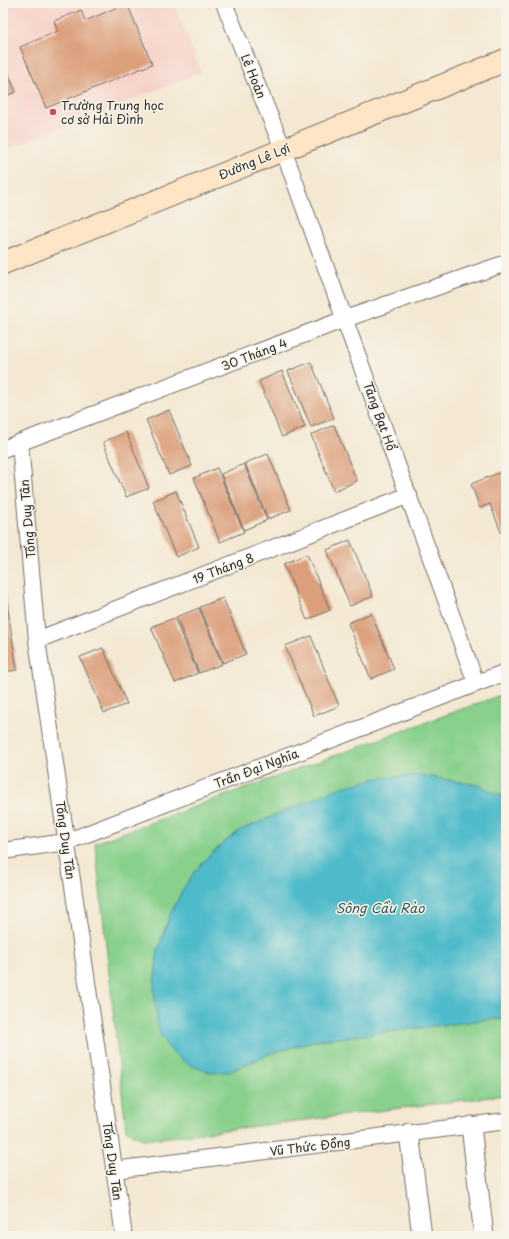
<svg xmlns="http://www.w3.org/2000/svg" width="509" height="1239" font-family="'Playpen Sans',sans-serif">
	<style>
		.built { fill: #f7d1c8 }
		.green { fill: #88d08c; stroke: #5a7e5c }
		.water { fill: #4fbbca; stroke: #3d737a }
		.building { fill: #db9f7c }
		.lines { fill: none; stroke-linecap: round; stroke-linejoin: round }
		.minor-casing { stroke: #716d66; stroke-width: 18 }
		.tertiary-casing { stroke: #716d66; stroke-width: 21 }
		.secondary-casing { stroke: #716d66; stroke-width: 24 }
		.minor { stroke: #fff; stroke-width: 16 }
		.tertiary { stroke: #fff; stroke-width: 19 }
		.secondary { stroke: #fde5c5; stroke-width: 22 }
		.poi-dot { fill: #d1495b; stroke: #f7f3e8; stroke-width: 1.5 }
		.labels { text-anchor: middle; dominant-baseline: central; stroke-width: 3; stroke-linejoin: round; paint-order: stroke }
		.street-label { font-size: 12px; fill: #2b2b2b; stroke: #f7f3e8 }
		.poi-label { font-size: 12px; fill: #2b2b2b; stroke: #f7f3e8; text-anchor: start }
		.water-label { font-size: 13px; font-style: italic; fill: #36565b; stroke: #f7f3e8 }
	</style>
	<rect width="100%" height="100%" fill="#f7f3e8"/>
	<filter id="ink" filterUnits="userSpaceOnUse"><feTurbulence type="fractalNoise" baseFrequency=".025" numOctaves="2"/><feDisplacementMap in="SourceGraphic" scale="8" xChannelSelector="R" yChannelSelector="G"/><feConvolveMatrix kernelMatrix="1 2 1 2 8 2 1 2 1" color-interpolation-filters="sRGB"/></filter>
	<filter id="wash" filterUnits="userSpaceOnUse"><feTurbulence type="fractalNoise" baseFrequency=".012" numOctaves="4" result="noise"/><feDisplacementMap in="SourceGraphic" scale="16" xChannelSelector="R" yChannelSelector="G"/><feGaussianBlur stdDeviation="0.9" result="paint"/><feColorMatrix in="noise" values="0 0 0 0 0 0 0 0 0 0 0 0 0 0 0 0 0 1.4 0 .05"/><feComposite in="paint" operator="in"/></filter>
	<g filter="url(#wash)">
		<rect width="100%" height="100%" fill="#f4e8d3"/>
		<polygon class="built" points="3,3 174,3 201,72 3,151"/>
		<path class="green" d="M 506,693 L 506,798 L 478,785 L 240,830 C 225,842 209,854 197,869 C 190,877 184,888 179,898 C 160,933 153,963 155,1003 L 229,1072 L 272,1053 L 314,1041 L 491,1019 L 506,1019 L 506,1095 L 145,1140 L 129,1133 L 126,1129 L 95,843 Z"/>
		<polygon class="water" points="419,775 479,785 506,798 506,1019 491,1019 314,1041 272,1053 229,1072 210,1072 194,1067 178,1057 168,1047 160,1034 157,1020 154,989 158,950 170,915 184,888 196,870 212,853 240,830 339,788 377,778"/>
		<g id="blocks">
			<g class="building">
				<polygon points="127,3 152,64 46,108 20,47 58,31 54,21 81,10 85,21"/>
				<polygon points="3,61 16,92 3,97"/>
				<polygon points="311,362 334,418 311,427 288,371"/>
				<polygon points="282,371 305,427 282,437 259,381"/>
				<polygon points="169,410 192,466 169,475 146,420"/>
				<polygon points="334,425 357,481 334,491 311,435"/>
				<polygon points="126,432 149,488 126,497 103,442"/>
				<polygon points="268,454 291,510 268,519 245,463"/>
				<polygon points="244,464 267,520 244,530 221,474"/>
				<polygon points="217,468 244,532 220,542 194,478"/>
				<polygon points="506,470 506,531 501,532 490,504 480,508 471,484"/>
				<polygon points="176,491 199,547 176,557 153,501"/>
				<polygon points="350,540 373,596 350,606 327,550"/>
				<polygon points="307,554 330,610 307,620 284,564"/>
				<polygon points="3,576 17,670 3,672"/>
				<polygon points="223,598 246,654 223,663 200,607"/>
				<polygon points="199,608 222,664 199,673 176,617"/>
				<polygon points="371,613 394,669 371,679 348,623"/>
				<polygon points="174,618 198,673 175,683 151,627"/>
				<polygon points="311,636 339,706 314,716 285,646"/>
				<polygon points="103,648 127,704 104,713 80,657"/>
			</g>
		</g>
	</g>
	<g filter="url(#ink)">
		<use href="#blocks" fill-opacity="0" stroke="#716d66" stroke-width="1"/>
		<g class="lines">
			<g class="minor-casing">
				<g id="minor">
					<polyline points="224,3 283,149 476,683"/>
					<polyline points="20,443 37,640 124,1236"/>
					<polyline points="3,449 345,319 506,263"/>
					<polyline points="37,640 409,495"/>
					<polyline points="3,851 66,842 506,672"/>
					<polyline points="114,1170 506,1121"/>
				</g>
			</g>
			<g class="tertiary-casing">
				<g id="tertiary">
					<polyline points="471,1126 484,1236"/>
					<polyline points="409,1133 422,1236"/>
				</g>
			</g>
			<g class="secondary-casing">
				<polyline id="secondary" points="3,263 506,60"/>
			</g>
			<use href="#minor" class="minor"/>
			<use href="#tertiary" class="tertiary"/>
			<use href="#secondary" class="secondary"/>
		</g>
	</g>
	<circle class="poi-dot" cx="53" cy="112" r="4"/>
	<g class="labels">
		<g class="street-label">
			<text transform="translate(254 76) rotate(68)">Lê Hoàn</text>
			<text transform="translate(254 161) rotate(-22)">Đường Lê Lợi</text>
			<text transform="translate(254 354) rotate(-21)">30 Tháng 4</text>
			<text transform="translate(380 416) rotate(70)">Tăng Bạt Hổ</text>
			<text transform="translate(27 519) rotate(-95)">Tống Duy Tân</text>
			<text transform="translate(223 568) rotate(-21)">19 Tháng 8</text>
			<text transform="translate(256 768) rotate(-21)">Trần Đại Nghĩa</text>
			<text transform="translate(66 840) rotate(82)">Tống Duy Tân</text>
			<text transform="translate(310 1146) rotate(-7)">Vũ Thức Đồng</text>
			<text transform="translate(113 1161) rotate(82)">Tống Duy Tân</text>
		</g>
		<g class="poi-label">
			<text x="61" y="105">Trường Trung học<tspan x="61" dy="14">cơ sở Hải Đình</tspan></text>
		</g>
		<g class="water-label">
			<text x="380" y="907">Sông Cầu Rào</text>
		</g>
	</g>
	<rect width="509" height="1239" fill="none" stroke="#f7f3e8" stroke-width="16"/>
</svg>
